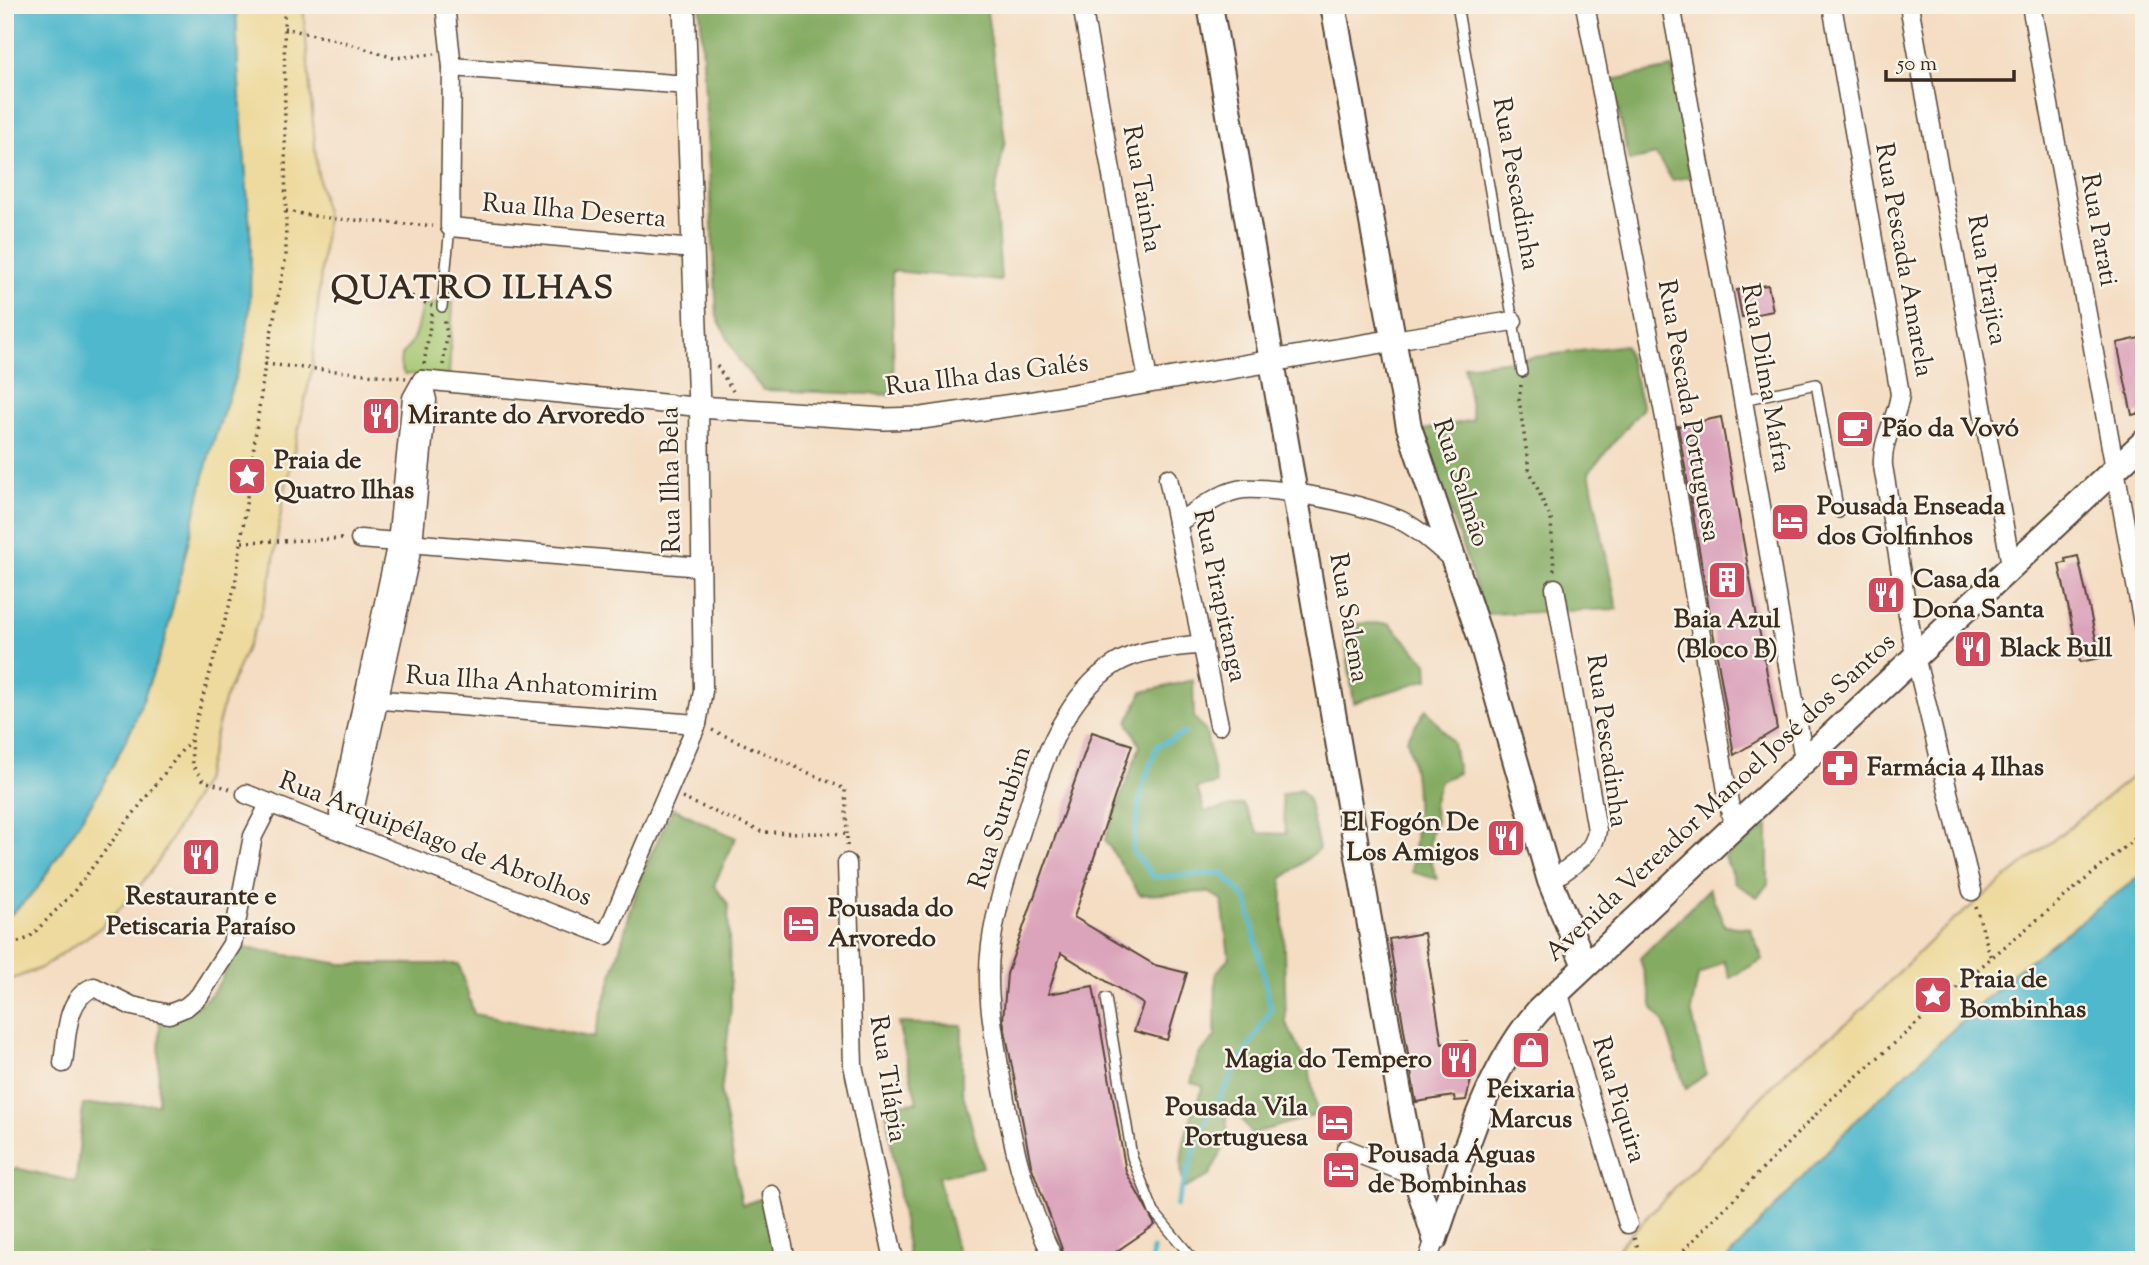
<svg xmlns="http://www.w3.org/2000/svg" width="2149" height="1265" font-family="'Sorts Mill Goudy',serif">
	<style>
		.green { fill: #a5c66f; stroke: #707846; stroke-width: 2 }
		.forest { fill: #84ab62; stroke: #606a40; stroke-width: 2 }
		.sand { fill: #eeda9e; stroke: #94825e; stroke-width: 2 }
		.water { fill: #4fb8cc; stroke: #457175; stroke-width: 2 }
		.lines { fill: none; stroke-linecap: round; stroke-linejoin: round }
		.stream { stroke: #4fb8cc; stroke-width: 5 }
		.building { fill: #dca4bb }
		.service-casing { stroke: #574537; stroke-width: 12 }
		.minor-casing { stroke: #574537; stroke-width: 21 }
		.tertiary-casing { stroke: #574537; stroke-width: 24 }
		.secondary-casing { stroke: #574537; stroke-width: 28 }
		.path { stroke: #574537; stroke-width: 3.5; stroke-dasharray: 2 5; stroke-linecap: butt }
		.service { stroke: #fff; stroke-width: 9 }
		.minor { stroke: #fff; stroke-width: 18 }
		.tertiary { stroke: #fff; stroke-width: 21 }
		.secondary { stroke: #fff; stroke-width: 24 }
		.labels { text-anchor: middle; dominant-baseline: central; stroke-width: 5; stroke-linejoin: round; paint-order: stroke }
		.street-label { font-size: 26px; fill: #3b2a1e; stroke: #f7f3e8 }
		.poi-label { font-size: 26px; font-weight: bold; fill: #3b2a1e; stroke: #f7f3e8; text-anchor: start }
		.district-label { font-size: 33px; font-weight: bold; letter-spacing: 2px; fill: #3b2a1e; stroke: #f7f3e8 }
	</style>
	<rect width="100%" height="100%" fill="#f7f3e8"/>
	<filter id="ink" filterUnits="userSpaceOnUse"><feTurbulence type="fractalNoise" baseFrequency=".0143" numOctaves="2"/><feDisplacementMap in="SourceGraphic" scale="14" xChannelSelector="R" yChannelSelector="G"/><feConvolveMatrix kernelMatrix="1 2 1 2 8 2 1 2 1" color-interpolation-filters="sRGB"/></filter>
	<filter id="wash" filterUnits="userSpaceOnUse"><feTurbulence type="fractalNoise" baseFrequency=".00686" numOctaves="4" result="noise"/><feDisplacementMap in="SourceGraphic" scale="28" xChannelSelector="R" yChannelSelector="G"/><feGaussianBlur stdDeviation="1.57" result="paint"/><feColorMatrix in="noise" values="0 0 0 0 0 0 0 0 0 0 0 0 0 0 0 0 0 1.4 0 .05"/><feComposite in="paint" operator="in"/></filter>
	<g filter="url(#wash)">
		<rect width="100%" height="100%" fill="#f4ddc2"/>
		<path class="green" d="M 453,302 L 449,375 L 404,374 C 394,356 406,354 413,339 C 418,329 419,316 422,305 Z"/>
		<g class="forest">
			<polygon points="700,5 952,5 953,8 986,5 1005,140 995,195 1001,281 892,271 894,395 763,390 740,362 717,317"/>
			<polygon points="1672,68 1690,177 1672,180 1656,155 1629,161 1612,80"/>
			<polygon points="1625,345 1643,408 1589,472 1617,609 1485,614 1423,430 1473,420 1464,366"/>
			<polygon points="1389,623 1427,663 1428,679 1354,703 1343,624"/>
			<path d="M 1193,680 L 1194,717 L 1206,732 L 1216,784 L 1197,788 L 1205,812 L 1243,804 L 1258,833 L 1286,834 L 1281,795 L 1300,789 L 1308,798 L 1319,849 L 1282,879 L 1286,1023 L 1309,1068 L 1317,1114 L 1252,1134 L 1237,1112 L 1226,1112 L 1228,1139 L 1209,1176 L 1185,1188 C 1173,1158 1192,1115 1203,1086 L 1191,1083 L 1198,1056 L 1215,1037 L 1216,974 L 1229,957 L 1222,900 L 1208,892 L 1140,895 L 1105,840 L 1140,746 L 1128,722 L 1142,692 Z"/>
			<path d="M 1426,709 L 1453,743 L 1458,773 L 1440,781 L 1433,804 L 1436,821 C 1425,841 1430,859 1437,879 L 1412,872 C 1417,830 1420,781 1407,739 Z"/>
			<path d="M 673,808 L 736,838 L 714,885 L 728,904 L 731,1007 L 721,1094 L 742,1205 L 768,1196 L 782,1260 L 5,1260 L 5,1173 L 16,1168 L 76,1182 L 83,1105 L 158,1104 L 160,1022 C 211,1007 215,991 239,947 L 341,964 L 459,964 L 474,1014 L 594,1038 L 641,875 Z"/>
			<polygon points="1768,826 1768,884 1757,897 1735,883 1725,857"/>
			<polygon points="1709,889 1725,926 1750,928 1763,959 1730,978 1724,961 1698,976 1691,1011 1706,1074 1686,1089 1664,1023 1653,1008 1640,958"/>
			<polygon points="898,1023 962,1025 962,1090 983,1167 938,1177 960,1260 909,1260 885,1105 917,1102"/>
		</g>
		<g class="sand">
			<polygon points="236,5 303,5 317,169 326,218 312,369 282,505 272,573 260,617 224,701 204,781 157,863 131,897 100,928 41,968 10,980 5,979 5,920 36,890 100,790 133,726 164,643 209,455 243,354 251,244 238,69"/>
			<polygon points="2144,767 2144,873 2016,971 1857,1119 1726,1260 1611,1260 1623,1242 1786,1071 1853,1018 1938,933"/>
		</g>
		<g class="water">
			<polygon points="5,5 236,5 238,69 251,244 250,308 243,354 209,455 164,643 133,726 100,790 36,890 5,920"/>
			<polygon points="2144,873 2144,1260 1726,1260 1857,1119 2016,971"/>
		</g>
		<g class="lines">
			<g class="stream">
				<polyline points="1176,1206 1203,1126 1271,1009 1247,900 1222,873 1154,877 1132,851 1142,788 1157,746 1185,733"/>
				<polyline points="1152,1260 1153,1249"/>
			</g>
		</g>
		<g id="blocks">
			<g class="building">
				<polygon points="1768,285 1773,311 1742,317 1737,290"/>
				<polygon points="2144,337 2144,412 2132,415 2117,343"/>
				<polygon points="1721,417 1777,729 1734,755 1678,426"/>
				<polygon points="2078,556 2100,658 2080,662 2059,564 2066,563 2065,559"/>
				<polygon points="1092,732 1132,745 1074,917 1155,965 1187,973 1167,1040 1134,1031 1143,1004 1061,953 1048,994 1093,986 1126,1172 1155,1225 1117,1251 1125,1260 1066,1260 1065,1257 1031,1165 1003,1020 1007,974"/>
				<polygon points="1424,933 1442,1044 1467,1041 1472,1076 1466,1100 1455,1101 1454,1096 1416,1102 1389,939"/>
			</g>
		</g>
	</g>
	<g filter="url(#ink)">
		<use href="#blocks" fill-opacity="0" stroke="#574537" stroke-width="2"/>
		<g class="lines">
			<g class="service-casing">
				<g id="service">
					<polyline points="1457,5 1522,372"/>
					<polyline points="442,307 450,227"/>
					<polyline points="1743,400 1816,384 1839,513"/>
					<polyline points="1106,998 1132,1157 1154,1212 1194,1260"/>
				</g>
			</g>
			<g class="minor-casing">
				<g id="minor">
					<polyline points="445,5 452,67 450,227 693,249"/>
					<polyline points="1082,5 1148,381"/>
					<polyline points="1585,5 1665,418 1733,827"/>
					<polyline points="1671,5 1743,400 1804,760"/>
					<path d="M 1832,5 L 1900,394 C 1897,420 1881,440 1883,466 L 1915,656 L 1972,891"/>
					<polyline points="1909,5 2011,565"/>
					<polyline points="2031,5 2144,629"/>
					<polyline points="452,67 687,85"/>
					<polyline points="1394,340 1513,321"/>
					<polyline points="1168,478 1219,725"/>
					<path d="M 1177,523 C 1197,511 1221,491 1244,489 C 1283,487 1367,505 1402,521 C 1421,531 1437,546 1453,560"/>
					<polyline points="360,539 701,567"/>
					<polyline points="369,699 697,724"/>
					<polyline points="246,794 606,935 697,724 703,691 699,407 422,380"/>
					<polyline points="340,830 353,816 413,543 427,400 422,380"/>
					<polyline points="340,830 339,813 397,542 412,398 422,380"/>
					<polyline points="847,863 853,1065 894,1260"/>
					<path d="M 1550,881 C 1568,868 1595,854 1597,830 L 1555,588"/>
					<polyline points="1558,991 1628,1224"/>
					<path d="M 63,1063 C 67,1037 65,998 94,987 L 132,1006 L 169,1014 L 186,1007 L 199,996 L 232,944 L 253,836 L 270,803"/>
					<polyline points="1346,1149 1415,1176"/>
					<polyline points="772,1195 786,1260"/>
					<path d="M 1054,1260 C 1023,1195 1012,1142 1000,1072 C 993,1030 985,987 991,945 C 997,898 1015,851 1029,806 C 1044,755 1068,694 1115,664 C 1141,648 1174,648 1203,644"/>
					<polyline points="1428,1260 1435,1238"/>
				</g>
			</g>
			<g class="tertiary-casing">
				<polyline id="tertiary" points="684,5 699,407 884,419 922,418 1027,403 1394,340"/>
			</g>
			<g class="secondary-casing">
				<g id="secondary">
					<polyline points="1210,5 1403,1115 1415,1176 1435,1238"/>
					<polyline points="1333,5 1409,427 1480,637 1550,881 1585,966"/>
					<path d="M 1435,1238 C 1463,1160 1484,1073 1539,1010 L 2144,442"/>
				</g>
			</g>
			<g class="path">
				<polyline points="284,28 344,42 394,58 435,54"/>
				<polyline points="286,211 326,218 433,226"/>
				<polyline points="399,290 432,306"/>
				<polyline points="265,364 406,378"/>
				<polyline points="424,364 432,313"/>
				<polyline points="443,365 447,336 444,317"/>
				<polyline points="717,366 733,391"/>
				<polyline points="1521,385 1519,399 1529,469 1551,520 1554,571"/>
				<polyline points="242,542 344,539"/>
				<polyline points="712,730 845,789 847,834"/>
				<polyline points="230,789 204,781 192,765 191,738 235,586 265,364 286,256 284,5"/>
				<polyline points="682,798 762,832 847,834 847,848"/>
				<polyline points="1976,907 1991,958"/>
				<polyline points="5,947 29,938 71,895 190,740"/>
				<polyline points="1634,1238 1643,1260"/>
				<polyline points="1674,1260 1830,1100 1991,958 2144,831"/>
			</g>
			<use href="#service" class="service"/>
			<use href="#minor" class="minor"/>
			<use href="#tertiary" class="tertiary"/>
			<use href="#secondary" class="secondary"/>
		</g>
	</g>
	<defs>
		<g id="restaurant-square" transform="scale(2.0125)"><rect x="-9" y="-9" width="18" height="18" rx="4" fill="#d1495b" stroke="#f7f3e8"/><path d="M-5-6h1v4h1v-4h1v4h1v-4h1v5L-1.5 .5V6h-2V.5L-5-1ZM5-6V6H3V1.5H1.5Q1.5-4 5-6Z" fill="#fff"/></g>
		<g id="cafe-square" transform="scale(2.0125)"><rect x="-9" y="-9" width="18" height="18" rx="4" fill="#d1495b" stroke="#f7f3e8"/><path d="M-5.5-4.5H6V0H3Q3 3.5 0 3.5H-2.5Q-5.5 3.5-5.5 0ZM3-3.2v2h1.7v-2ZM-6 4.5H4V6H-6Z" fill="#fff"/></g>
		<g id="sight-square" transform="scale(2.0125)"><rect x="-9" y="-9" width="18" height="18" rx="4" fill="#d1495b" stroke="#f7f3e8"/><path d="M0-6L1.8-2.2L6-1.7L2.9 1.2L3.7 5.4L0 3.3L-3.7 5.4L-2.9 1.2L-6-1.7L-1.8-2.2Z" fill="#fff"/></g>
		<g id="hotel-square" transform="scale(2.0125)"><rect x="-9" y="-9" width="18" height="18" rx="4" fill="#d1495b" stroke="#f7f3e8"/><path d="M-6-4.5h1.5V1H6V5H4.5V3h-9V5H-6ZM-4 0a1.8 1.8 0 1 1 3.6 0ZM.5 0V-2.5h3Q6-2.5 6 0Z" fill="#fff"/></g>
		<g id="building-square" transform="scale(2.0125)"><rect x="-9" y="-9" width="18" height="18" rx="4" fill="#d1495b" stroke="#f7f3e8"/><path d="M-4-6H4V6H1V3H-1V6H-4ZM-2.5-4.3h1.7v1.8h-1.7ZM.8-4.3h1.7v1.8H.8ZM-2.5-1h1.7V.8h-1.7ZM.8-1h1.7V.8H.8Z" fill="#fff"/></g>
		<g id="pharmacy-square" transform="scale(2.0125)"><rect x="-9" y="-9" width="18" height="18" rx="4" fill="#d1495b" stroke="#f7f3e8"/><path d="M-2-6h4v4h4v4h-4v4h-4v-4h-4v-4h4Z" fill="#fff"/></g>
		<g id="shop-square" transform="scale(2.0125)"><rect x="-9" y="-9" width="18" height="18" rx="4" fill="#d1495b" stroke="#f7f3e8"/><path d="M-5-2.5h2.3a2.7 3.5 0 0 1 5.4 0H5L5.5 6h-11ZM-1.5-2.5h3a1.5 2.3 0 0 0-3 0Z" fill="#fff"/></g>
	</defs>
	<g fill-rule="evenodd">
		<use href="#restaurant-square" x="381" y="416"/>
		<use href="#cafe-square" x="1855" y="429"/>
		<use href="#sight-square" x="247" y="476"/>
		<use href="#hotel-square" x="1790" y="522"/>
		<use href="#building-square" x="1727" y="580"/>
		<use href="#restaurant-square" x="1886" y="595"/>
		<use href="#restaurant-square" x="1973" y="649"/>
		<use href="#pharmacy-square" x="1840" y="768"/>
		<use href="#restaurant-square" x="1506" y="838"/>
		<use href="#restaurant-square" x="201" y="857"/>
		<use href="#hotel-square" x="801" y="924"/>
		<use href="#sight-square" x="1933" y="995"/>
		<use href="#shop-square" x="1531" y="1050"/>
		<use href="#restaurant-square" x="1459" y="1060"/>
		<use href="#hotel-square" x="1335" y="1123"/>
		<use href="#hotel-square" x="1341" y="1170"/>
	</g>
	<g class="labels">
		<g class="street-label">
			<text transform="translate(1515 184) rotate(80)">Rua Pescadinha</text>
			<text transform="translate(1141 189) rotate(80)">Rua Tainha</text>
			<text transform="translate(574 212) rotate(5)">Rua Ilha Deserta</text>
			<text transform="translate(2098 230) rotate(80)">Rua Parati</text>
			<text transform="translate(1903 260) rotate(80)">Rua Pescada Amarela</text>
			<text transform="translate(1986 280) rotate(80)">Rua Pirajica</text>
			<text transform="translate(987 376) rotate(-7)">Rua Ilha das Galés</text>
			<text transform="translate(1765 378) rotate(80)">Rua Dilma Mafra</text>
			<text transform="translate(1688 411) rotate(80)">Rua Pescada Portuguesa</text>
			<text transform="translate(672 480) rotate(-91)">Rua Ilha Bela</text>
			<text transform="translate(1460 483) rotate(72)">Rua Salmão</text>
			<text transform="translate(1219 596) rotate(78)">Rua Pirapitanga</text>
			<text transform="translate(1348 618) rotate(80)">Rua Salema</text>
			<text transform="translate(532 685) rotate(4)">Rua Ilha Anhatomirim</text>
			<text transform="translate(1606 741) rotate(82)">Rua Pescadinha</text>
			<text transform="translate(1721 798) rotate(-43)">Avenida Vereador Manoel José dos Santos</text>
			<text transform="translate(1001 818) rotate(-72)">Rua Surubim</text>
			<text transform="translate(435 840) rotate(21)">Rua Arquipélago de Abrolhos</text>
			<text transform="translate(887 1079) rotate(81)">Rua Tilápia</text>
			<text transform="translate(1618 1100) rotate(73)">Rua Piquira</text>
		</g>
		<g class="poi-label">
			<text x="408" y="416">Mirante do Arvoredo</text>
			<text x="1882" y="429">Pão da Vovó</text>
			<text x="274" y="461">Praia de<tspan x="274" dy="30">Quatro Ilhas</tspan></text>
			<text x="1817" y="507">Pousada Enseada<tspan x="1817" dy="30">dos Golfinhos</tspan></text>
			<text x="1913" y="580">Casa da<tspan x="1913" dy="30">Dona Santa</tspan></text>
			<text x="1727" y="620" text-anchor="middle">Baia Azul<tspan x="1727" dy="30">(Bloco B)</tspan></text>
			<text x="2000" y="649">Black Bull</text>
			<text x="1867" y="768">Farmácia 4 Ilhas</text>
			<text x="1479" y="823" text-anchor="end">El Fogón De<tspan x="1479" dy="30">Los Amigos</tspan></text>
			<text x="201" y="897" text-anchor="middle">Restaurante e<tspan x="201" dy="30">Petiscaria Paraíso</tspan></text>
			<text x="828" y="909">Pousada do<tspan x="828" dy="30">Arvoredo</tspan></text>
			<text x="1960" y="980">Praia de<tspan x="1960" dy="30">Bombinhas</tspan></text>
			<text x="1432" y="1060" text-anchor="end">Magia do Tempero</text>
			<text x="1531" y="1090" text-anchor="middle">Peixaria<tspan x="1531" dy="30">Marcus</tspan></text>
			<text x="1308" y="1108" text-anchor="end">Pousada Vila<tspan x="1308" dy="30">Portuguesa</tspan></text>
			<text x="1368" y="1155">Pousada Águas<tspan x="1368" dy="30">de Bombinhas</tspan></text>
		</g>
		<g class="district-label">
			<text x="473" y="290">QUATRO ILHAS</text>
		</g>
	</g>
	<rect width="2149" height="1265" fill="none" stroke="#f7f3e8" stroke-width="28"/>
	<path d="M1886 70v10h128v-10" fill="none" stroke="#3b2a1e" stroke-width="3.5"/>
	<text x="1897" y="70" font-size="21" fill="#3b2a1e" stroke="#f7f3e8" stroke-width="5" paint-order="stroke">50 m</text>
</svg>
